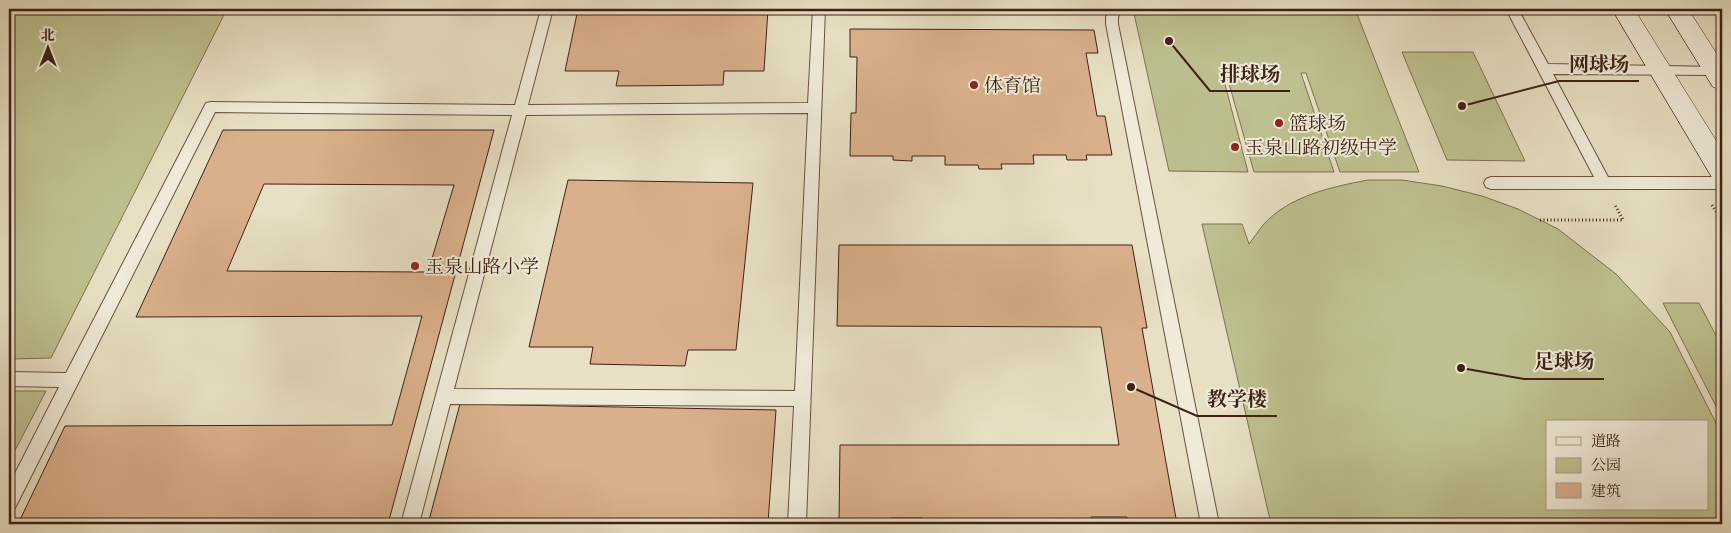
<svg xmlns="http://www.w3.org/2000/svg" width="1731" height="533" font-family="'EB Garamond','Noto Serif SC',serif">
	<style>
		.green { fill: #bec08f; stroke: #7e7052; fill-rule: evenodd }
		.building { fill: #dab08c; stroke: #3f2115; fill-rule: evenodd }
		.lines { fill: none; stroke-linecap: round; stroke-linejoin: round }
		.lane-casing { stroke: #695141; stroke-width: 2 }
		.secondary-casing { stroke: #3f2115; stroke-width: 1 }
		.path { stroke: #3f2115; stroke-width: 3; stroke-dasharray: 1 2.5; stroke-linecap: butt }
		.lane { fill: #f0ebd9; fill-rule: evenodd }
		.secondary { fill: #f0ebd9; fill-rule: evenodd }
		.poi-dot { fill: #8f2418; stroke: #f0ebd9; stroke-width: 2 }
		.labels { text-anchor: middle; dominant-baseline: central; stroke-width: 4; stroke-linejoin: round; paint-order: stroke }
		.poi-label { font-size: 19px; fill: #3f2115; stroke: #f0ebd9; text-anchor: start }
		.leader { fill: none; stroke: #3f2115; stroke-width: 2 }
		.callout-dot { fill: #3f2115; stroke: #f0ebd9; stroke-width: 2 }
		.callout-label { font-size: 20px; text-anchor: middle; font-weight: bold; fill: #3f2115; stroke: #f0ebd9; stroke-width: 4; stroke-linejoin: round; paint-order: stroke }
	</style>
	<rect width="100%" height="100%" fill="#e8e0c4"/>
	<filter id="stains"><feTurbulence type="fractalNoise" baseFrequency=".004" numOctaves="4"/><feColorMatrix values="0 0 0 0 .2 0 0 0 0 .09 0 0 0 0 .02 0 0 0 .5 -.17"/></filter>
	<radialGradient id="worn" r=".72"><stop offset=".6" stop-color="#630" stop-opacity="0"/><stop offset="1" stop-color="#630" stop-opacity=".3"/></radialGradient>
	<g class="green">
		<polygon points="9,9 227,9 51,358 9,359"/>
		<polygon points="1133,9 1355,9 1419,172 1340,172 1306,73 1301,73 1334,172 1254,172 1226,73 1222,73 1248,172 1169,171"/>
		<polygon points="1402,52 1473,52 1525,161 1447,160"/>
		<path d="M 1368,180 L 1402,180 L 1442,186 L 1482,196 L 1518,209 L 1558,229 L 1616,274 L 1670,332 L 1722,435 L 1722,524 L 1271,524 L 1202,224 L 1242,224 L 1249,244 C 1254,238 1258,231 1263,225 C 1289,196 1331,187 1368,180 ZM 1547,422 L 1707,422 L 1707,509 L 1547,509 Z"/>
		<polygon points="1663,303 1699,303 1722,347 1722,418"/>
		<polygon points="9,391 46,391 9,462"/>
	</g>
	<g class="building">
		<polygon points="578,9 768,9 764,71 724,71 723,85 616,86 619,71 565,71"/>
		<polygon points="850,29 1094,30 1098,53 1086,53 1097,116 1105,116 1112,155 1086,155 1087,160 1067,160 1066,155 1033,155 1034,164 1001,164 1002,169 979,169 978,165 945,165 945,156 912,156 912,161 893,160 893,156 850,156 851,113 856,113 857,57 850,57"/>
		<path d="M 223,130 L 494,130 L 388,524 L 18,524 L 65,426 L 392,425 L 422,316 L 136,317 ZM 264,184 L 454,185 L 428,272 L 227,271 Z"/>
		<polygon points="568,180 753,183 736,350 688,350 685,366 590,364 593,347 529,347"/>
		<polygon points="839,245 1132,245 1147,328 1142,328 1177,524 1128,524 1127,517 1091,517 1092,524 922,524 922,518 891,518 891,524 839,524 840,445 1119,445 1101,327 837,326"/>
		<polygon points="460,404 776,410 768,523 603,524 545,521 540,524 428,524"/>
	</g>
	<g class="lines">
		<g class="lane-casing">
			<g id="lane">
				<path d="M 541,9 L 553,9 L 528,105 L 808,103 L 813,9 L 825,9 L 806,524 L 788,524 L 794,406 L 450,404 L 419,524 L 401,524 L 512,115 L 215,112 L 15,508 L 9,510 L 9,485 L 59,387 L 9,386 L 9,372 L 66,373 L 206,103 L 211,102 L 515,105 ZM 808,113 L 795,391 L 454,389 L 526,115 Z"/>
				<polygon points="1110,9 1122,9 1118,17 1118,24 1219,524 1201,524 1106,24 1106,17"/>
				<polygon points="1506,9 1518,9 1548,64 1720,67 1722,70 1720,73 1715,75 1553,74 1608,177 1722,177 1722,189 1491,189 1486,187 1484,183 1486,179 1491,177 1594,177"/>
			</g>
		</g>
		<g class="secondary-casing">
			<g id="secondary">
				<polygon points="1612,9 1634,9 1722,150 1722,182 1713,179"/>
				<polygon points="1665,9 1688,9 1722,62 1722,90 1713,87"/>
			</g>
		</g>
		<g class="path">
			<polyline points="1712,205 1722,221"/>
			<polyline points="1540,220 1623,220 1615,205"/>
		</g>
		<use href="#lane" class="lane"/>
		<use href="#secondary" class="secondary"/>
	</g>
	<g class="poi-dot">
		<circle cx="974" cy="85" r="5"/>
		<circle cx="1279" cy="123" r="5"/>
		<circle cx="1235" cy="147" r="5"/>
		<circle cx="415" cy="266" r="5"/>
	</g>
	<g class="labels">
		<g class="poi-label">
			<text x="984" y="85">体育馆</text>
			<text x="1289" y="123">篮球场</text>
			<text x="1245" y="147">玉泉山路初级中学</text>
			<text x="425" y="266">玉泉山路小学</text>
		</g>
	</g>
	<path class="leader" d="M1462 106L1559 81H1639M1169 41L1210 91H1290M1461 368L1524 379H1604M1131 387L1197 416H1277"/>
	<g class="callout-dot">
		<circle cx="1462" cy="106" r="5"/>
		<circle cx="1169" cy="41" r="5"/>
		<circle cx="1461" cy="368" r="5"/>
		<circle cx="1131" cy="387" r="5"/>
	</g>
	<g class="callout-label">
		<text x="1599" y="71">网球场</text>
		<text x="1250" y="81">排球场</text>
		<text x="1564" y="368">足球场</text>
		<text x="1237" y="406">教学楼</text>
	</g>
	<rect width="1731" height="533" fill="none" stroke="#e8e0c4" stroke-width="30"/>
	<rect x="10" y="10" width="1711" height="513" fill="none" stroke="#3f2115" stroke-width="2.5"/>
	<rect x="15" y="15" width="1701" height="503" fill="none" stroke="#3f2115"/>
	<rect x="1546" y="420" width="162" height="90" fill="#f0ebd9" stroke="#a99a8b"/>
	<rect x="1556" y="437" width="25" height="8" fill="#f0ebd9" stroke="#a99a8b"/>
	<text x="1591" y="446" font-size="15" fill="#3f2115">道路</text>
	<rect x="1556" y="458" width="25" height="15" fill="#bec08f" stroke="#a99a8b"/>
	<text x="1591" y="470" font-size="15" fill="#3f2115">公园</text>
	<rect x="1556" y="483" width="25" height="15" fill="#dab08c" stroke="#a99a8b"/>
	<text x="1591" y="496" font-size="15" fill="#3f2115">建筑</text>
	<g transform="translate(48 48)" stroke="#f0ebd9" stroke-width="4" paint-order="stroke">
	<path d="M0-4L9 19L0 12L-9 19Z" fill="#3f2115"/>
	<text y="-8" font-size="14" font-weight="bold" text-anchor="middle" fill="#3f2115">北</text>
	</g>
	<rect width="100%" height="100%" filter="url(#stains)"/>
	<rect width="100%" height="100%" fill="url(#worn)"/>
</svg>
